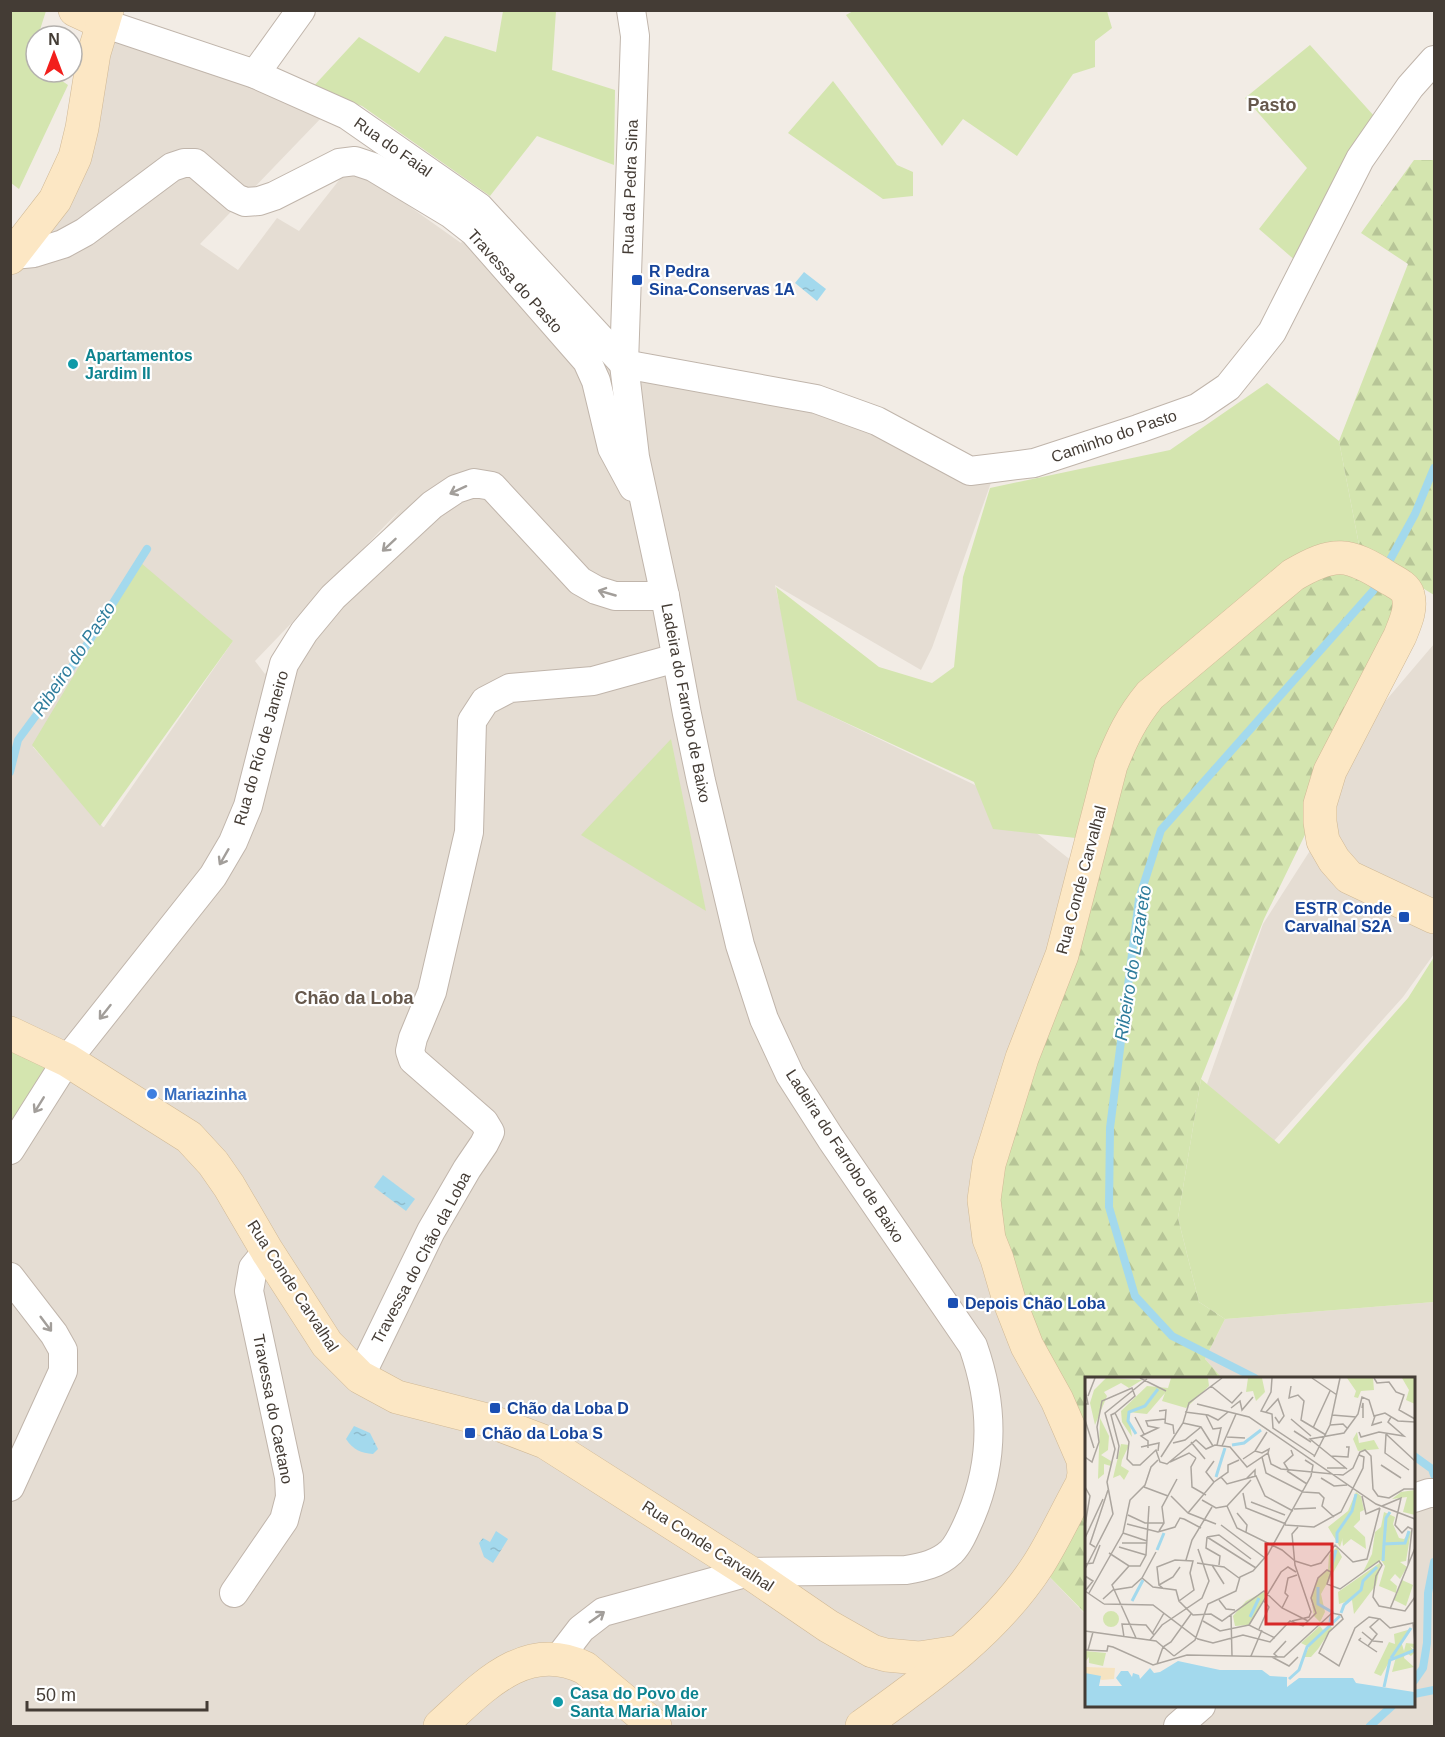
<svg xmlns="http://www.w3.org/2000/svg" width="1445" height="1737" font-family="Helvetica,sans-serif">
	<style>
		.residential { fill: #e5ddd3; fill-rule: evenodd }
		.green { fill: #d4e5af }
		.forest { fill: url(#forest-firs) }
		.water { fill: url(#water-ripples) }
		.lines { fill: none; stroke-linecap: round; stroke-linejoin: round }
		.stream { stroke: #a3d9ed; stroke-width: 8 }
		.street-casing { stroke: #c0b5ab; stroke-width: 30 }
		.secondary-casing { stroke: #d0b996; stroke-width: 34 }
		.street { stroke: #fff; stroke-width: 28 }
		.secondary { stroke: #fce7c4; stroke-width: 33 }
		.oneway { stroke: #a29e9a }
		.transit-dot { fill: #1a4fb4; stroke: #fff; stroke-width: 2 }
		.culture-dot { fill: #0f9aa8; stroke: #fff; stroke-width: 2 }
		.shop-dot { fill: #3f7fe0; stroke: #fff; stroke-width: 2 }
		.labels { text-anchor: middle; dominant-baseline: central; stroke-width: 4.5; stroke-linejoin: round; paint-order: stroke }
		.street-label { font-size: 16px; fill: #443c35; stroke: #fff }
		.transit-label { font-size: 16px; font-weight: bold; fill: #164399; stroke: #fff; text-anchor: start }
		.culture-label { font-size: 16px; font-weight: bold; fill: #0d838f; stroke: #fff; text-anchor: start }
		.shop-label { font-size: 16px; font-weight: bold; fill: #366cbe; stroke: #fff; text-anchor: start }
		.neighbourhood-label { font-size: 18px; font-weight: bold; fill: #66584c; stroke: #fff }
		.water-label { font-size: 18px; font-style: italic; fill: #2f7d9c; stroke: #fff }
		.inset-river { fill: none; stroke: #a3d9ed; stroke-width: 3 }
		.inset-road { fill: none; stroke: #aca69f; stroke-width: 1.5 }
		.view { fill: #d62828; fill-opacity: 0.15; stroke: #d62828; stroke-width: 3 }
		.inset-edge { fill: none; stroke: #443c35; stroke-width: 3 }
	</style>
	<defs>
		<pattern id="forest-firs" width="22" height="20" patternUnits="userSpaceOnUse" patternTransform="scale(1.5)"><rect width="22" height="20" fill="#d4e5af"/><path d="M5 1l3.5 6h-7zM16 11l3.5 6h-7z" fill="#b7c597"/></pattern>
		<pattern id="water-ripples" width="26" height="14" patternUnits="userSpaceOnUse" patternTransform="scale(1.5)"><rect width="26" height="14" fill="#a3d9ed"/><path d="M2 4q2-2 4 0t4 0M15 11q2-2 4 0t4 0" fill="none" stroke="#8ebbcc"/></pattern>
	</defs>
	<rect width="100%" height="100%" fill="#f2ece5"/>
	<g class="residential">
		<path d="M 105,29 L 324,115 L 200,244 L 238,270 L 277,218 L 299,231 L 351,165 L 461,243 L 482,216 L 634,361 L 791,391 L 993,477 L 932,648 L 921,670 L 775,585 L 802,702 L 977,786 L 1087,873 L 1005,1164 L 1086,1448 L 1040,1567 L 1086,1615 L 1086,1706 L 1414,1706 L 1414,1378 L 1222,1378 L 1205,1359 L 1225,1319 L 1434,1302 L 1434,1726 L 11,1726 L 11,252 L 58,194 ZM 402,508 L 280,652 L 265,674 L 255,661 ZM 233,641 L 104,827 L 103,827 L 33,747 Z"/>
		<polygon points="1434,644 1434,954 1403,997 1272,1143 1207,1084 1263,924 1329,821 1337,758"/>
	</g>
	<g class="green">
		<polygon points="10,11 46,11 38,36 36,36 36,44 31,60 36,63 36,72 49,72 68,85 19,189 11,183"/>
		<polygon points="503,11 556,11 552,70 615,90 614,165 537,136 490,196 362,106 311,89 359,37 419,73 445,36 496,52"/>
		<polygon points="853,11 1107,11 1112,28 1095,41 1095,67 1073,74 1017,156 963,119 942,146 846,15"/>
		<polygon points="1310,45 1375,117 1297,262 1259,229 1307,168 1245,98"/>
		<polygon points="833,81 897,165 913,172 913,196 883,199 788,133"/>
		<polygon points="1267,383 1339,441 1360,550 1085,839 993,829 974,782 797,700 776,587 879,667 932,683 954,667 963,577 990,488 1170,450"/>
		<polygon points="141,563 233,641 100,826 32,745"/>
		<polygon points="671,739 706,911 581,835"/>
		<polygon points="1434,957 1434,1302 1225,1319 1199,1302 1178,1218 1201,1079 1279,1144 1408,998"/>
		<polygon points="11,1051 55,1068 11,1138"/>
	</g>
	<g class="forest">
		<polygon points="1414,160 1434,160 1434,595 1360,550 1339,441 1408,264 1361,233"/>
		<polygon points="1310,565 1406,590 1320,804 1264,919 1201,1079 1178,1218 1199,1302 1225,1319 1205,1359 1222,1378 1086,1378 1086,1614 1038,1565 1082,1484 984,1200 1122,737"/>
	</g>
	<g class="water">
		<polygon points="804,272 826,289 817,301 795,283"/>
		<polygon points="383,1175 415,1199 406,1211 374,1187"/>
		<path d="M 354,1426 L 370,1433 L 378,1449 L 373,1454 C 361,1453 353,1450 346,1439 Z"/>
		<polygon points="496,1531 508,1539 493,1563 484,1557 479,1543 483,1538 490,1542"/>
	</g>
	<g class="lines">
		<g class="stream">
			<polyline points="1385,569 1415,514 1434,468"/>
			<polyline points="10,772 18,740 79,657 147,549"/>
			<polyline points="1255,1378 1172,1336 1135,1296 1109,1207 1110,1128 1139,899 1161,830 1373,591 1378,582"/>
			<polyline points="1414,1456 1432,1469 1434,1475"/>
			<polyline points="1414,1681 1423,1668 1427,1643 1428,1593 1434,1562"/>
			<polyline points="1414,1694 1434,1690"/>
			<polyline points="1370,1726 1392,1706"/>
		</g>
		<g class="street-casing">
			<g id="street">
				<polyline points="103,23 255,74 347,115 479,207 624,364"/>
				<polyline points="255,74 301,10"/>
				<polyline points="13,255 34,253 63,244 85,232 172,167 184,163 195,163 236,198 245,202 259,201 274,196 339,163 355,161 373,167 451,214 474,232 587,361 596,381 612,448 633,487"/>
				<polyline points="624,364 816,399 877,421 970,471 1034,463 1138,429 1197,408 1228,387 1272,332 1360,159 1410,87 1434,60"/>
				<polyline points="10,1150 67,1060 213,876 233,842 248,806 284,664 304,632 333,597 432,505 456,489 474,483 492,486 580,581 596,590 615,596 665,596"/>
				<polyline points="10,1277 54,1334 63,1350 63,1371 10,1487"/>
				<polyline points="360,1377 431,1231 467,1169 484,1144 490,1132 484,1122 413,1060 410,1051 413,1038 432,992 469,832 472,721 485,701 510,688 593,681 676,658"/>
				<polyline points="1414,1498 1429,1493 1434,1493"/>
				<polyline points="234,1593 284,1520 290,1497 289,1477 249,1291 253,1268 267,1251"/>
				<path d="M 558,1659 L 581,1629 L 603,1612 L 749,1572 L 906,1570 C 923,1567 938,1564 951,1552 C 960,1543 966,1527 971,1516 C 995,1458 993,1403 973,1346 L 831,1139 L 790,1075 L 764,1019 L 740,945 L 701,781 L 687,714 L 665,596 L 635,457 L 624,364 L 635,36 L 631,10"/>
				<polyline points="1178,1726 1201,1706"/>
			</g>
		</g>
		<g class="secondary-casing">
			<g id="secondary">
				<polyline points="75,10 103,23"/>
				<polyline points="10,258 55,200 75,157 82,128 94,53 107,10"/>
				<polyline points="10,1033 67,1060 189,1137 213,1163 229,1186 267,1251 327,1344 360,1377 397,1397 487,1420 545,1442 749,1572 828,1626 872,1651 886,1655 919,1658 958,1652"/>
				<path d="M 440,1726 C 481,1689 525,1638 585,1668 L 655,1726"/>
				<path d="M 862,1726 C 926,1680 994,1633 1038,1565 C 1054,1540 1067,1511 1082,1484 L 1084,1474 L 1083,1460 L 1057,1400 L 1027,1346 L 1009,1300 L 997,1259 L 989,1239 L 984,1200 L 989,1164 L 1022,1058 L 1062,955 L 1111,765 C 1122,738 1131,718 1150,695 L 1293,575 C 1334,551 1348,552 1388,578 C 1395,582 1406,587 1408,595 C 1412,609 1405,623 1400,636 L 1330,771 L 1320,804 L 1320,822 L 1323,841 L 1334,860 L 1349,877 L 1434,917"/>
			</g>
		</g>
		<use href="#street" class="street"/>
		<use href="#secondary" class="secondary"/>
	</g>
	<defs><path id="oneway-shaft" d="M-6 0H5M1.5-3L5.5 0L1.5 3" fill="none" stroke-width="1.6" stroke-linecap="round" stroke-linejoin="round" transform="scale(1.5)"/></defs>
	<g class="oneway">
		<use href="#oneway-shaft" transform="translate(458 490) rotate(155)"/>
		<use href="#oneway-shaft" transform="translate(389 545) rotate(137)"/>
		<use href="#oneway-shaft" transform="translate(607 593) rotate(-164)"/>
		<use href="#oneway-shaft" transform="translate(224 857) rotate(120)"/>
		<use href="#oneway-shaft" transform="translate(105 1012) rotate(128)"/>
		<use href="#oneway-shaft" transform="translate(39 1105) rotate(122)"/>
		<use href="#oneway-shaft" transform="translate(46 1324) rotate(53)"/>
		<use href="#oneway-shaft" transform="translate(597 1617) rotate(-35)"/>
	</g>
	<g class="transit-dot">
		<rect x="631" y="274" width="12" height="12" rx="3"/>
		<rect x="1398" y="911" width="12" height="12" rx="3"/>
		<rect x="947" y="1297" width="12" height="12" rx="3"/>
		<rect x="489" y="1402" width="12" height="12" rx="3"/>
		<rect x="464" y="1427" width="12" height="12" rx="3"/>
	</g>
	<g class="culture-dot">
		<circle cx="73" cy="364" r="6"/>
		<circle cx="558" cy="1702" r="6"/>
	</g>
	<circle class="shop-dot" cx="152" cy="1094" r="6"/>
	<g class="labels">
		<g class="street-label">
			<text transform="translate(393 147) rotate(35)">Rua do Faial</text>
			<text transform="translate(630 187) rotate(-88)">Rua da Pedra Sina</text>
			<text transform="translate(515 281) rotate(48)">Travessa do Pasto</text>
			<text transform="translate(1114 436) rotate(-19)">Caminho do Pasto</text>
			<text transform="translate(686 703) rotate(79)">Ladeira do Farrobo de Baixo</text>
			<text transform="translate(261 748) rotate(-74)">Rua do Río de Janeiro</text>
			<text transform="translate(1081 880) rotate(-75)">Rua Conde Carvalhal</text>
			<text transform="translate(845 1156) rotate(57)">Ladeira do Farrobo de Baixo</text>
			<text transform="translate(421 1258) rotate(-62)">Travessa do Chão da Loba</text>
			<text transform="translate(293 1286) rotate(57)">Rua Conde Carvalhal</text>
			<text transform="translate(273 1409) rotate(79)">Travessa do Caetano</text>
			<text transform="translate(708 1546) rotate(33)">Rua Conde Carvalhal</text>
		</g>
		<g class="transit-label">
			<text x="649" y="271">R Pedra<tspan x="649" dy="18">Sina-Conservas 1A</tspan></text>
			<text x="1392" y="908" text-anchor="end">ESTR Conde<tspan x="1392" dy="18">Carvalhal S2A</tspan></text>
			<text x="965" y="1303">Depois Chão Loba</text>
			<text x="507" y="1408">Chão da Loba D</text>
			<text x="482" y="1433">Chão da Loba S</text>
		</g>
		<g class="culture-label">
			<text x="85" y="355">Apartamentos<tspan x="85" dy="18">Jardim II</tspan></text>
			<text x="570" y="1693">Casa do Povo de<tspan x="570" dy="18">Santa Maria Maior</tspan></text>
		</g>
		<g class="shop-label">
			<text x="164" y="1094">Mariazinha</text>
		</g>
		<g class="neighbourhood-label">
			<text x="1272" y="105">Pasto</text>
			<text x="354" y="998">Chão da Loba</text>
		</g>
		<g class="water-label">
			<text transform="translate(74 659) rotate(-56)">Ribeiro do Pasto</text>
			<text transform="translate(1133 963) rotate(-81)">Ribeiro do Lazareto</text>
		</g>
	</g>
	<g transform="translate(1085 1377)">
		<rect width="330" height="330" fill="#f2ece5"/>
		<path d="M 21,1 L 57,3 L 44,11 L 36,6 L 19,15 L 22,19 L 10,48 L 5,26 L 9,13 ZM 86,1 L 123,1 L 124,9 L 101,31 L 77,24 L 80,16 L 62,37 L 43,35 L 47,60 L 37,45 L 36,34 L 62,9 L 83,11 ZM 163,1 L 177,1 L 180,15 L 171,24 L 168,14 L 161,15 ZM 15,41 L 24,59 L 23,73 L 16,78 L 26,84 L 26,89 L 19,87 L 19,97 L 13,102 ZM 272,55 L 274,66 L 289,63 L 294,72 L 273,74 L 268,62 ZM 36,67 L 44,68 L 37,83 L 36,89 L 44,94 L 39,103 L 35,98 L 28,101 ZM 330,113 L 330,138 L 318,135 L 322,120 L 307,122 L 316,115 ZM 299,135 L 310,140 L 308,147 L 314,161 L 319,162 L 326,154 L 321,184 L 315,185 L 322,190 L 315,202 L 310,197 L 305,203 L 312,209 L 311,216 L 294,209 L 300,189 L 296,183 L 278,195 L 287,177 L 290,155 L 296,150 ZM 268,149 L 280,160 L 281,172 L 266,162 L 258,169 L 257,160 ZM 179,215 L 183,217 L 164,248 L 150,249 L 148,239 L 161,224 ZM18 242a8 8 0 1 1 16 0a8 8 0 1 1-16 0ZM 245,248 L 247,251 L 233,272 L 226,280 L 219,280 L 224,270 L 216,266 L 235,249 L 238,253 ZM 326,252 L 316,264 L 319,274 L 321,266 L 330,267 L 330,272 L 325,269 L 330,275 L 326,279 L 320,275 L 319,281 L 329,290 L 307,295 L 311,280 L 307,280 L 296,299 L 289,296 L 304,265 L 310,267 L 309,257 Z" fill="#d4e5af"/>
		<path d="M 262,1 L 288,1 L 289,13 L 276,14 L 273,21 L 269,20 L 271,14 ZM 317,1 L 330,1 L 330,27 L 321,23 L 324,13 ZM 271,115 L 276,119 L 279,133 L 275,135 L 275,143 L 258,160 L 255,170 L 243,150 L 263,134 ZM 252,170 L 257,180 L 236,217 L 240,235 L 235,245 L 229,239 L 226,221 L 233,201 L 243,193 L 244,178 ZM 296,185 L 291,208 L 269,237 L 267,223 L 254,227 L 253,215 Z" fill="#d4e5af"/>
		<path d="M 0,290 L 30,291 L 29,302 L 17,303 L 0,296 Z" fill="#f5e3c1"/>
		<path d="M 317,203 L 328,208 L 321,229 L 309,223 Z" fill="#d4e5af"/>
		<path d="M 0,274 L 21,276 L 18,289 L 4,286 L 4,280 L 0,285 Z" fill="#d4e5af"/>
		<path d="M 93,284 L 135,293 L 177,293 L 185,299 L 202,300 L 202,310 L 214,301 L 268,301 L 271,306 L 329,315 L 330,329 L 0,329 L 0,296 L 16,299 L 14,309 L 37,309 L 31,301 L 36,294 L 43,294 L 47,300 L 48,296 L 54,298 L 55,302 L 65,291 L 69,296 L 75,295 Z" fill="#a3d9ed"/>
		<path class="inset-river" d="M 51,57 L 43,44 L 44,35 L 60,29 L 73,12M 147,68 L 159,66 L 176,53M 131,100 L 140,71M 252,166 L 252,156 L 267,134 L 271,117M 299,167 L 301,141 L 305,135M 72,173 L 79,156M 298,184 L 299,167 L 320,166 L 324,154M 246,191 L 251,173M 233,210 L 233,227 L 247,235 L 245,245M 47,224 L 58,203M 256,236 L 259,228 L 276,213 L 278,204 L 292,190M 165,240 L 174,221M 306,281 L 326,251M 204,302 L 214,293 L 222,270 L 255,239M 299,310 L 305,283 L 330,273"/>
		<path class="inset-road" d="M 55,1 L 81,14M 187,1 L 186,15 L 176,34 L 187,37 L 188,51 L 230,79M 227,1 L 252,18M 289,1 L 292,6 L 304,5 L 311,15 L 319,18 L 314,33 L 330,42M 126,9 L 147,26 L 157,15M 206,9 L 204,21 L 213,18 L 219,24 L 216,43 L 241,58M 0,12 L 3,27 L 0,27M 3,19 L 10,1M 112,27 L 164,40 L 291,127 L 330,142M 146,31 L 155,24 L 157,33 L 168,20M 277,31 L 278,26 L 278,41M 74,34 L 81,33 L 80,46 L 88,48 L 89,57M 100,35 L 123,38 L 133,43 L 143,35M 181,35 L 193,22 L 199,39 L 194,46 L 190,40M 30,36 L 44,65 L 42,82 L 48,88 L 55,88 L 71,73 L 75,85 L 82,87 L 111,63 L 121,72 L 130,68 L 145,70 L 162,90 L 183,76 L 186,87 L 196,92 L 258,98 L 268,91 L 275,75 L 280,73 L 286,79 L 288,112 L 293,119 L 304,121 L 319,112 L 330,112M 30,36 L 26,38 L 34,69 L 32,82M 121,38 L 128,52 L 136,51 L 132,68M 247,38 L 271,40M 290,39 L 287,48 L 297,45M 50,40 L 59,57M 206,42 L 226,59M 0,43 L 9,71M 98,46 L 116,50 L 128,69M 245,48 L 258,47 L 263,52M 228,51 L 245,14M 209,54 L 226,65M 274,55 L 276,60 L 294,55 L 319,59 L 303,45 L 306,40M 301,57 L 300,76 L 324,93M 301,57 L 330,84M 142,60 L 160,61M 106,65 L 120,82M 88,66 L 100,63 L 116,50M 137,69 L 151,37M 56,70 L 74,66 L 73,74M 63,71 L 63,64 L 56,59 L 73,51 L 63,49 L 61,44 L 80,42M 170,74 L 177,76 L 184,72 L 183,76M 246,79 L 263,80 L 264,70 L 261,70M 0,80 L 7,85 L 14,65 L 12,50 L 17,24 L 47,11 L 50,19 L 30,36M 76,80 L 98,46 L 104,26 L 137,1M 177,80 L 181,96 L 218,115 L 234,116 L 239,121 L 237,129 L 249,140M 229,80 L 245,48 L 255,1M 111,81 L 106,90 L 107,110 L 121,118M 158,82 L 170,74 L 182,55M 129,84 L 121,95 L 129,105M 85,85 L 104,76 L 111,81M 296,88 L 316,101M 242,91 L 261,91M 262,92 L 225,62 L 259,56 L 273,37 L 277,20 L 284,23 L 289,39 L 300,36 L 313,44 L 330,45M 202,94 L 222,107M 204,94 L 199,86 L 208,78 L 206,73M 136,100 L 142,107 L 171,99 L 180,119 L 208,134M 236,101 L 249,109 L 262,108M 161,102 L 170,93 L 170,99M 0,110 L 5,119 L 0,148M 59,110 L 83,119M 158,116 L 161,131 L 201,147M 86,119 L 103,136M 277,119 L 281,137 L 295,131M 117,123 L 131,131 L 142,129M 166,125 L 200,138M 142,129 L 152,151 L 197,173 L 210,184M 142,129 L 166,103M 297,129 L 316,121 L 310,148 L 317,156 L 323,150 L 327,152 L 323,188M 209,132 L 231,131M 103,136 L 129,105 L 143,95 L 143,88 L 154,83M 103,136 L 131,147M 152,136 L 162,148 L 161,155M 43,138 L 60,146 L 79,146M 99,142 L 116,151M 42,147 L 73,155 L 90,150 L 95,141 L 99,142M 136,148 L 180,181M 200,148 L 229,150 L 256,135 L 278,91 L 279,80 L 274,78M 74,154 L 79,146 L 77,130 L 92,102M 38,156 L 62,164M 122,160 L 171,191M 122,160 L 134,158 L 166,182M 122,160 L 121,171 L 135,179 L 134,188M 0,161 L 18,122M 37,166 L 62,166M 10,170 L 5,167 L 23,113M 34,170 L 61,178M 24,176 L 44,189 L 55,189 L 61,178 L 64,129M 101,183 L 107,163 L 127,130M 210,184 L 226,189 L 236,186 L 250,168 L 268,185 L 282,182 L 295,131M 112,186 L 139,190 L 154,201M 0,187 L 8,186 L 15,168M 127,188 L 139,207M 44,189 L 27,208 L 51,261M 0,192 L 28,137 L 22,105 L 30,72 L 20,36 L 62,2M 0,199 L 8,204 L 0,214M 57,201 L 71,175M 74,208 L 88,200 L 95,190M 79,212 L 74,208 L 72,190 L 90,183 L 108,184 L 105,196 L 109,213 L 94,224M 0,214 L 19,227M 4,216 L 38,156 L 45,123 L 60,108 L 66,90 L 73,83M 18,222 L 28,213 L 47,210 L 57,201 L 68,210 L 91,213 L 94,224 L 108,238 L 126,237 L 137,244 L 179,214 L 197,231 L 223,244M 134,223 L 141,232 L 150,233M 19,227 L 68,228 L 113,262 L 128,266 L 158,258 L 185,265 L 205,244 L 218,249 L 231,236 L 226,221 L 233,201 L 242,193 L 246,195 L 242,207 L 255,212 L 294,184 L 297,188 L 291,199 L 288,220 L 294,229 L 320,234 L 330,220M 197,231 L 203,219 L 200,216 L 203,201 L 212,198M 305,232 L 330,171M 146,238 L 147,279M 118,244 L 135,254 L 164,248 L 190,261M 207,244 L 224,240 L 226,235 L 210,188 L 207,157 L 213,150M 164,248 L 196,195 L 203,190 L 211,195M 174,252 L 184,230 L 179,224M 0,254 L 71,264 L 89,279M 277,255 L 288,264 L 298,265M 67,257 L 79,236M 39,260 L 37,247 L 61,248 L 69,258M 276,261 L 274,263 L 292,275M 65,263 L 77,248 L 117,221 L 124,204 L 113,172M 283,269 L 292,257 L 285,250 L 294,242M 0,273 L 22,274 L 23,269 L 28,270 L 68,288 L 102,278 L 199,280 L 247,236 L 256,238 L 258,242 L 244,255 L 234,276 L 254,289 L 270,251 L 284,240 L 295,242 L 305,251 L 328,246 L 330,265M 3,273 L 8,255M 89,279 L 110,263 L 123,227 L 151,214 L 155,200 L 168,194 L 183,177 L 226,99 L 228,88 L 220,83M 166,279 L 177,253M 187,280 L 204,289 L 213,280M 193,280 L 189,277 L 201,264M 72,287 L 78,270 L 86,265 L 106,237"/>
		<path class="view" d="M 181,167 L 247,167 L 247,247 L 181,247 Z"/>
		<rect width="330" height="330" class="inset-edge"/>
	</g>
	<rect width="1445" height="1737" fill="none" stroke="#443c35" stroke-width="24"/>
	<g transform="translate(54 54)"><circle r="28" fill="#ffffff" stroke="#b4b1ae" stroke-width="1.5"/>
	<path d="M0-4.5L10 22L0 15L-10 22Z" fill="#f21f1c"/>
	<text y="-9" font-size="16" font-weight="bold" text-anchor="middle" fill="#443c35">N</text>
	</g>
	<path d="M27 1701v9h180v-9" fill="none" stroke="#443c35" stroke-width="3"/>
	<text x="36" y="1701" font-size="18" fill="#443c35" stroke="#ffffff" stroke-width="4.5" paint-order="stroke">50 m</text>
</svg>
